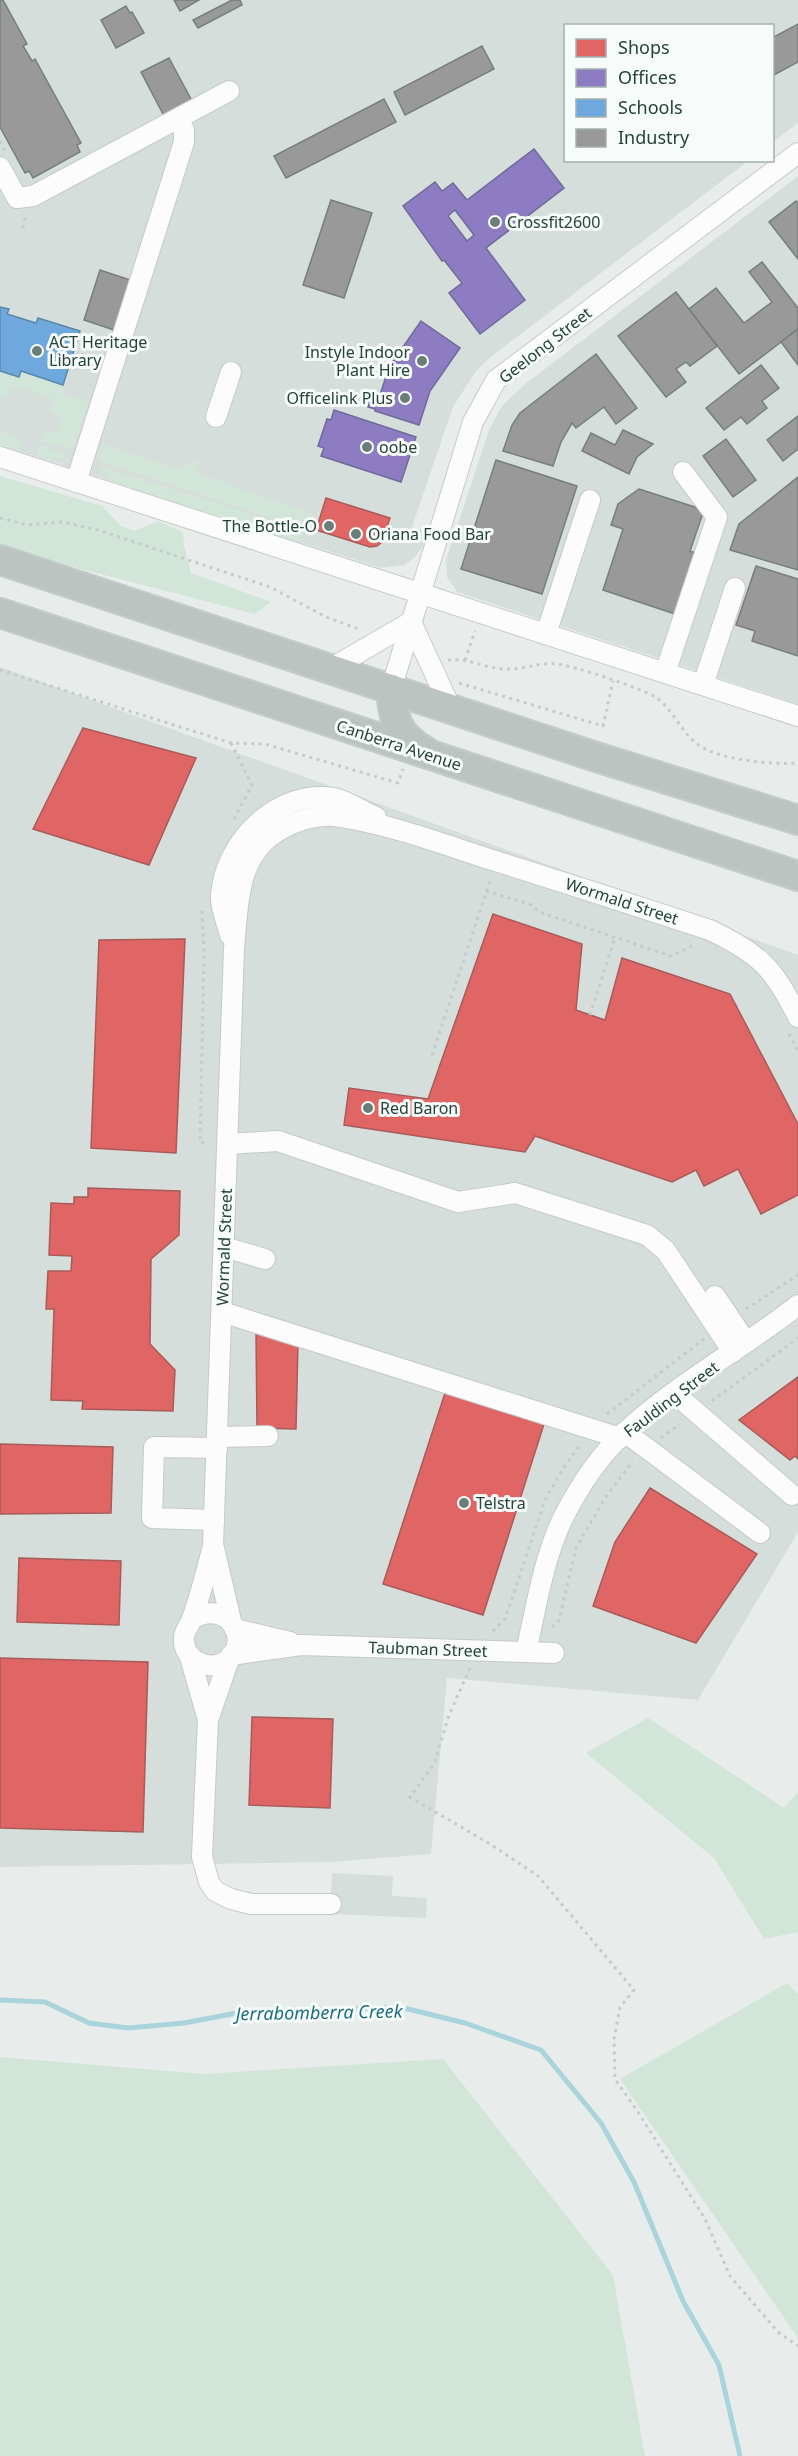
<svg xmlns="http://www.w3.org/2000/svg" width="798" height="2456" font-family="'Noto Sans',sans-serif">
	<style>
		.built { fill: #d6dedb }
		.green { fill: #d1e6d8 }
		.shops { fill: #e06666; stroke: #a85b59; stroke-width: 1.5 }
		.offices { fill: #8e7cc3; stroke: #6e6b9a; stroke-width: 1.5; fill-rule: evenodd }
		.schools { fill: #6fa8dc; stroke: #5889ab; stroke-width: 1.5 }
		.industry { fill: #999; stroke: #767f7c; stroke-width: 1.5 }
		.lines { fill: none; stroke-linecap: round; stroke-linejoin: round }
		.stream { stroke: #a9d4db; stroke-width: 5 }
		.minor-casing { stroke: #c5cac8; stroke-width: 22 }
		.highway-casing { stroke: #c3ccc9; stroke-width: 32 }
		.path { stroke: #c3ccca; stroke-width: 3; stroke-dasharray: 3 4.5; stroke-linecap: butt }
		.minor { stroke: #fcfcfc; stroke-width: 20 }
		.highway { stroke: #bcc4c2; stroke-width: 28 }
		.poi-dot { fill: #697e78; stroke: #f7fbf9; stroke-width: 2 }
		.labels { text-anchor: middle; dominant-baseline: central; stroke-width: 6; stroke-linejoin: round; paint-order: stroke }
		.poi-label { font-size: 16px; fill: #24423a; stroke: #f7fbf9; text-anchor: start }
		.street-label { font-size: 16px; fill: #24423a; stroke: #f7fbf9 }
		.water-label { font-size: 18px; font-style: italic; fill: #1c6f80; stroke: #f7fbf9 }
	</style>
	<rect width="100%" height="100%" fill="#e8edeb"/>
	<g class="built">
		<polygon points="0,0 798,0 798,123 773,142 772,26 566,26 566,160 748,161 492,356 476,371 453,407 412,527 429,532 425,543 416,556 404,565 381,568 0,445"/>
		<polygon points="798,176 798,704 457,592 447,577 446,560 489,430 501,407 524,385"/>
		<polygon points="0,667 798,955 798,1532 698,1700 447,1678 431,1854 332,1862 0,1867"/>
		<polygon points="332,1873 393,1876 392,1896 427,1898 426,1918 330,1914"/>
	</g>
	<g class="green">
		<polygon points="0,371 18,377 21,371 63,385 64,395 88,402 72,450 41,440 44,432 57,434 63,416 50,412 54,399 11,385 6,397 0,395"/>
		<polygon points="0,432 22,439 18,451 0,445"/>
		<polygon points="101,444 179,470 196,461 200,462 197,473 311,514 306,529 100,461 98,455"/>
		<polygon points="39,445 62,453 64,457 50,460 36,456"/>
		<polygon points="101,467 304,531 301,543 111,481 99,468"/>
		<polygon points="0,476 102,506 121,526 134,531 158,521 183,532 184,546 191,573 271,602 255,614 0,548"/>
		<polygon points="648,1718 784,1808 798,1792 798,1932 764,1939 714,1858 586,1753"/>
		<polygon points="787,1983 798,1994 798,2338 620,2079"/>
		<polygon points="0,2057 204,2074 443,2059 613,2275 645,2456 0,2456"/>
	</g>
	<g class="shops">
		<polygon points="326,498 390,518 382,542 377,546 370,547 316,530"/>
		<polygon points="83,728 196,758 149,865 33,829"/>
		<polygon points="493,914 582,944 576,1010 605,1020 622,958 730,994 798,1124 798,1195 761,1214 738,1169 704,1186 696,1170 672,1182 535,1136 525,1152 344,1125 349,1088 428,1099"/>
		<polygon points="185,939 176,1153 91,1148 99,940"/>
		<polygon points="88,1188 180,1191 179,1235 151,1259 150,1344 175,1370 173,1411 82,1409 83,1401 51,1400 54,1309 46,1309 48,1271 71,1271 72,1256 49,1255 51,1203 74,1204 74,1197 88,1197"/>
		<polygon points="256,1333 298,1342 296,1429 257,1428"/>
		<polygon points="798,1377 798,1459 795,1456 790,1460 739,1420"/>
		<polygon points="446,1390 545,1421 483,1615 383,1584"/>
		<polygon points="0,1444 113,1447 111,1513 0,1514"/>
		<polygon points="650,1488 757,1554 696,1643 593,1606 615,1542"/>
		<polygon points="19,1558 121,1561 119,1625 17,1622"/>
		<polygon points="0,1658 148,1662 143,1832 0,1828"/>
		<polygon points="252,1717 333,1719 330,1808 249,1805"/>
	</g>
	<g class="offices">
		<path d="M 534,149 L 564,188 L 486,248 L 525,300 L 480,334 L 449,293 L 462,283 L 444,260 L 442,261 L 403,206 L 435,182 L 442,191 L 453,183 L 467,200 ZM 455,210 L 474,235 L 467,241 L 448,216 Z"/>
		<polygon points="421,321 460,348 430,391 419,425 375,411 375,409 368,407 371,398 378,401 389,367"/>
		<polygon points="334,410 416,437 401,482 321,456 324,448 318,446 327,419 331,420"/>
	</g>
	<polygon class="schools" points="0,307 9,309 7,314 36,323 38,318 80,331 63,385 21,371 19,377 0,371"/>
	<g class="industry">
		<polygon points="0,0 3,0 27,44 23,46 32,61 35,59 81,143 77,145 80,152 33,178 29,171 25,173 0,127"/>
		<polygon points="174,0 199,0 180,11"/>
		<polygon points="232,0 240,0 242,5 198,28 193,20"/>
		<polygon points="126,6 130,13 132,12 144,33 116,48 101,20"/>
		<polygon points="798,24 798,62 772,76 772,38"/>
		<polygon points="482,46 494,69 405,115 394,92"/>
		<polygon points="169,58 192,101 164,116 141,72"/>
		<polygon points="384,99 396,122 286,178 274,156"/>
		<polygon points="331,200 372,213 344,298 303,285"/>
		<polygon points="796,201 798,203 798,259 769,222"/>
		<polygon points="762,262 798,308 798,329 739,374 689,309 716,288 744,323 772,302 749,272"/>
		<polygon points="100,270 130,280 114,330 84,320"/>
		<polygon points="676,292 717,346 690,366 686,362 676,369 686,382 666,397 618,336"/>
		<polygon points="798,329 798,365 781,342"/>
		<polygon points="596,354 637,408 616,424 604,407 576,428 572,423 561,442 553,466 503,451 512,425 520,413"/>
		<polygon points="761,365 779,388 762,401 767,408 747,424 741,417 724,430 706,408"/>
		<polygon points="798,416 798,449 783,461 767,440"/>
		<polygon points="623,430 653,444 637,457 629,474 582,451 591,433 615,445"/>
		<polygon points="726,439 756,480 733,497 703,456"/>
		<polygon points="496,460 577,486 542,594 461,569"/>
		<polygon points="798,477 798,570 730,550 739,524"/>
		<polygon points="639,489 704,510 690,551 701,555 681,616 603,590 623,529 611,525 618,504"/>
		<polygon points="756,566 798,579 798,656 752,641 755,631 736,625"/>
	</g>
	<g class="lines">
		<polyline class="stream" points="0,2000 45,2002 89,2023 128,2028 184,2023 237,2013 400,2007 465,2023 541,2050 601,2123 634,2182 683,2301 719,2365 740,2456"/>
		<g class="minor-casing">
			<g id="minor">
				<polyline points="0,167 17,198 33,196 229,91"/>
				<polyline points="216,417 231,372"/>
				<polyline points="0,457 798,716"/>
				<polyline points="76,482 184,142 184,130 178,119"/>
				<polyline points="411,622 451,709"/>
				<polyline points="546,634 590,500"/>
				<polyline points="330,669 411,622"/>
				<polyline points="665,673 717,517 683,472"/>
				<polyline points="703,685 735,588"/>
				<polyline points="391,689 473,422 496,380 798,153"/>
				<path d="M 230,935 C 227,923 220,907 221,895 C 225,841 278,789 334,798 C 348,801 363,812 376,817"/>
				<polyline points="228,1144 278,1141 458,1202 515,1193 647,1235 666,1251 733,1352"/>
				<polyline points="224,1247 265,1259"/>
				<polyline points="715,1296 746,1342"/>
				<polyline points="222,1312 620,1438"/>
				<polyline points="674,1393 792,1495"/>
				<polyline points="625,1432 760,1533"/>
				<polyline points="217,1437 268,1436"/>
				<polyline points="214,1520 152,1518 154,1447 217,1448"/>
				<polyline points="214,1548 231,1621"/>
				<path d="M 192,1619 C 231,1596 255,1648 222,1663 C 204,1671 182,1657 184,1637 C 185,1629 191,1624 193,1616 C 201,1593 207,1569 213,1546 L 234,949 C 238,909 236,858 275,833 C 291,822 315,814 335,816 C 386,823 440,843 489,859 C 563,882 637,906 710,930 C 760,954 774,968 798,1017"/>
				<polyline points="235,1629 290,1642"/>
				<path d="M 526,1652 C 536,1608 543,1561 562,1520 C 578,1488 599,1456 625,1432 C 678,1383 742,1349 798,1305"/>
				<polyline points="231,1655 301,1645 554,1653"/>
				<polyline points="190,1657 208,1720"/>
				<polyline points="229,1659 208,1720 202,1857 209,1882 215,1891 231,1899 251,1904 331,1904"/>
			</g>
		</g>
		<g class="highway-casing">
			<g id="highway">
				<polyline points="0,560 590,755 798,820"/>
				<polyline points="0,613 798,876"/>
				<path d="M 391,689 C 393,719 397,735 425,751"/>
			</g>
		</g>
		<g class="path">
			<polyline points="0,141 5,150"/>
			<polyline points="23,228 25,216"/>
			<polyline points="0,518 27,525 63,522 98,530 270,587 326,617 361,630"/>
			<path d="M 448,660 C 467,657 486,669 506,669 C 523,670 539,662 556,664 C 572,665 644,689 657,698 C 672,709 681,731 696,743 C 716,760 772,765 798,763"/>
			<polyline points="465,660 475,631"/>
			<polyline points="0,670 231,743 265,744 398,783 403,769"/>
			<polyline points="459,683 603,726 613,681"/>
			<polyline points="231,743 252,785 234,819"/>
			<polyline points="486,891 532,905 539,912 671,956 694,945"/>
			<polyline points="202,911 204,954 200,1142 209,1143"/>
			<polyline points="590,1015 615,937"/>
			<polyline points="789,1034 798,1051"/>
			<polyline points="432,1055 491,878"/>
			<polyline points="746,1309 798,1275"/>
			<polyline points="712,1401 798,1338"/>
			<polyline points="607,1414 704,1339"/>
			<polyline points="661,1438 680,1424"/>
			<polyline points="552,1627 559,1620 576,1548 605,1498 633,1461"/>
			<polyline points="493,1631 505,1619 545,1500 563,1469 581,1444"/>
			<polyline points="470,1668 449,1715 434,1764 410,1797 490,1844 538,1876 634,1990 620,2007 614,2039 615,2079 638,2112 705,2219 730,2276 778,2332 798,2346"/>
		</g>
		<use href="#minor" class="minor"/>
		<use href="#highway" class="highway"/>
	</g>
	<g class="poi-dot">
		<circle cx="495" cy="222" r="6"/>
		<circle cx="37" cy="351" r="6"/>
		<circle cx="422" cy="361" r="6"/>
		<circle cx="405" cy="398" r="6"/>
		<circle cx="367" cy="447" r="6"/>
		<circle cx="329" cy="526" r="6"/>
		<circle cx="356" cy="534" r="6"/>
		<circle cx="368" cy="1108" r="6"/>
		<circle cx="464" cy="1503" r="6"/>
	</g>
	<g class="labels">
		<g class="poi-label">
			<text x="507" y="222">Crossfit2600</text>
			<text x="49" y="342">ACT Heritage<tspan x="49" dy="18">Library</tspan></text>
			<text x="410" y="352" text-anchor="end">Instyle Indoor<tspan x="410" dy="18">Plant Hire</tspan></text>
			<text x="393" y="398" text-anchor="end">Officelink Plus</text>
			<text x="379" y="447">oobe</text>
			<text x="317" y="526" text-anchor="end">The Bottle-O</text>
			<text x="368" y="534">Oriana Food Bar</text>
			<text x="380" y="1108">Red Baron</text>
			<text x="476" y="1503">Telstra</text>
		</g>
		<g class="street-label">
			<text transform="translate(545 345) rotate(-38)">Geelong Street</text>
			<text transform="translate(399 745) rotate(18)">Canberra Avenue</text>
			<text transform="translate(622 901) rotate(18)">Wormald Street</text>
			<text transform="translate(224 1247) rotate(-88)">Wormald Street</text>
			<text transform="translate(671 1399) rotate(-37)">Faulding Street</text>
			<text transform="translate(428 1649) rotate(2)">Taubman Street</text>
		</g>
		<g class="water-label">
			<text transform="translate(319 2012) rotate(-1)">Jerrabomberra Creek</text>
		</g>
	</g>
	<rect x="564" y="24" width="210" height="138" fill="#f7fbf9" stroke="#a3b1ad" stroke-width="1.5"/>
	<rect x="576" y="39" width="30" height="18" fill="#e06666" stroke="#a3b1ad" stroke-width="1.5"/>
	<text x="618" y="54" font-size="18" fill="#24423a">Shops</text>
	<rect x="576" y="69" width="30" height="18" fill="#8e7cc3" stroke="#a3b1ad" stroke-width="1.5"/>
	<text x="618" y="84" font-size="18" fill="#24423a">Offices</text>
	<rect x="576" y="99" width="30" height="18" fill="#6fa8dc" stroke="#a3b1ad" stroke-width="1.5"/>
	<text x="618" y="114" font-size="18" fill="#24423a">Schools</text>
	<rect x="576" y="129" width="30" height="18" fill="#999999" stroke="#a3b1ad" stroke-width="1.5"/>
	<text x="618" y="144" font-size="18" fill="#24423a">Industry</text>
</svg>
